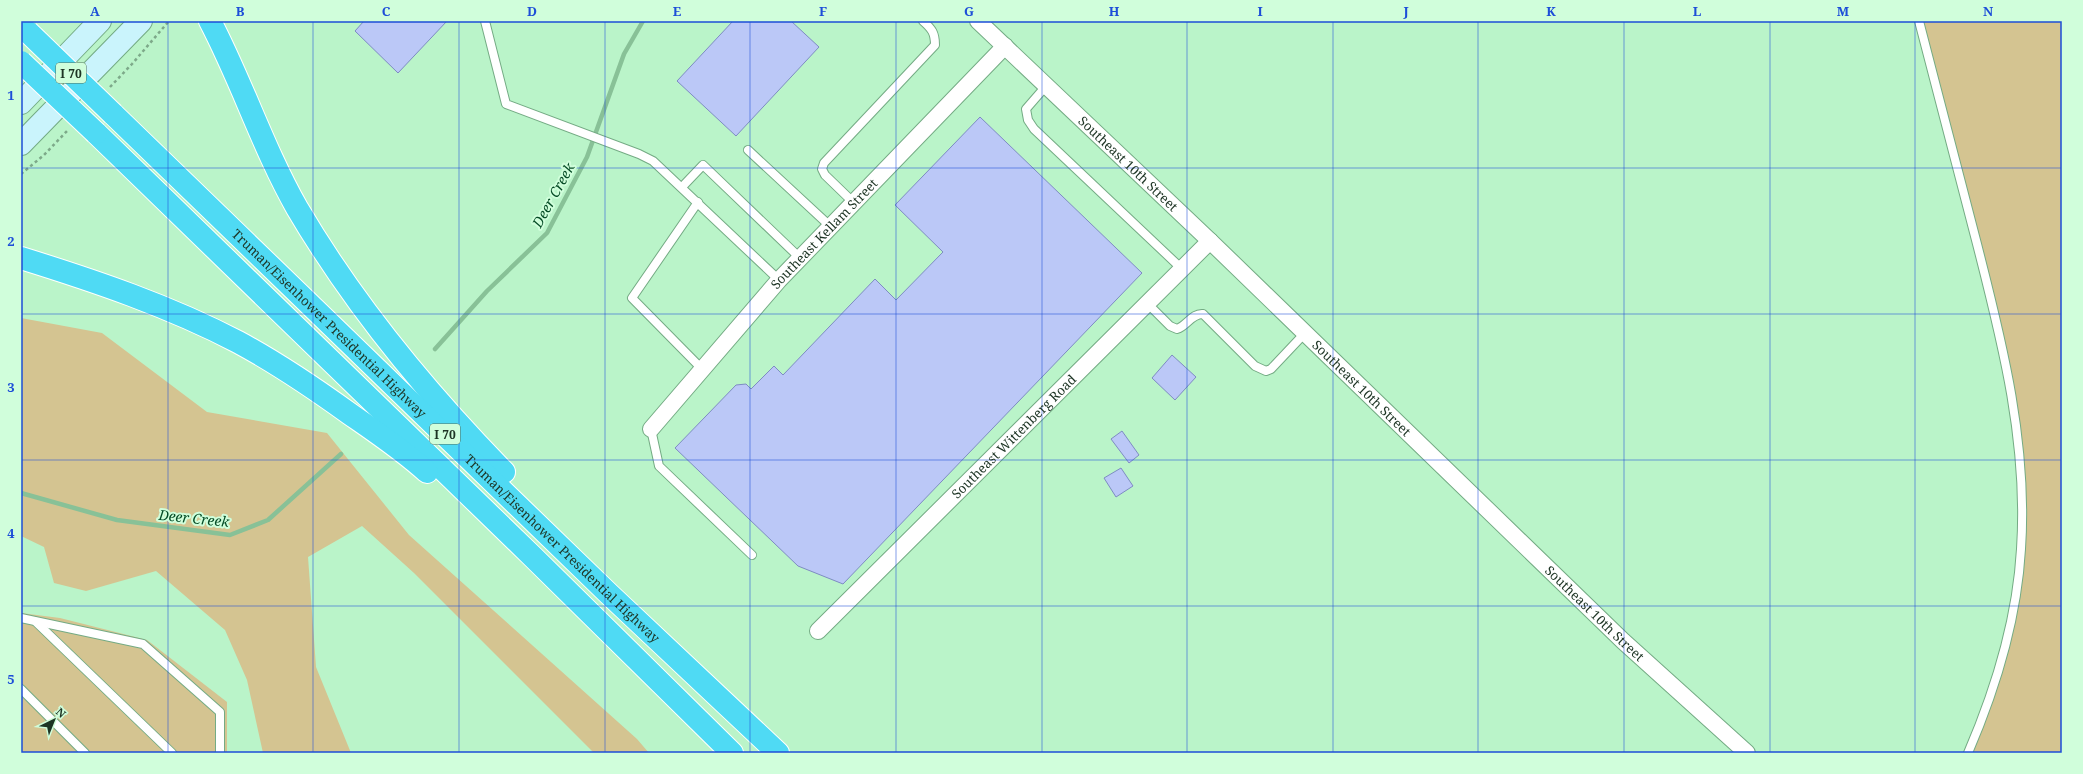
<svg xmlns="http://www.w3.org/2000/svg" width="2083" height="774" font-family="'Noto Serif',serif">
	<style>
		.green { fill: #d4c491 }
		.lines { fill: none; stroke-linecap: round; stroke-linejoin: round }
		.stream { stroke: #88c197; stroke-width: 4.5 }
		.building { fill: #bbc8f7; stroke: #7e8cc2 }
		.lane-casing { stroke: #74ab84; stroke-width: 10 }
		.street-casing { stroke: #74ab84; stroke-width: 18 }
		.secondary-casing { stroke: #74ab84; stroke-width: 24 }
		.highway-casing { stroke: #fff; stroke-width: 24 }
		.path { stroke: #7da989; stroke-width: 2.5; stroke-dasharray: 3 3; stroke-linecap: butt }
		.lane { stroke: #fff; stroke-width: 8 }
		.street { stroke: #fff; stroke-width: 16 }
		.secondary { stroke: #caf4fc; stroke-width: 22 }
		.highway { stroke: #4fdaf4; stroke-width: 22 }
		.highway-bridge-casing { stroke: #fff; stroke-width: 24; stroke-linecap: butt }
		.highway-bridge { stroke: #4fdaf4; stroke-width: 22 }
		.grid { fill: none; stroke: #1d4ed8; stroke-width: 1; stroke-opacity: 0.55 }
		.labels { text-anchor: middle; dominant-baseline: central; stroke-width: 4; stroke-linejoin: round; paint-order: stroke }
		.shield { fill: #d0fedb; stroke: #53715b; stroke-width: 1 }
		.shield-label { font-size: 12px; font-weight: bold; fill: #1d3424 }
		.street-label { font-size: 13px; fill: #1d3424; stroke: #d0fedb }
		.water-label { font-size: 14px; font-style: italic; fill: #064c26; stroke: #d0fedb }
		.neatline { fill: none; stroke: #1d4ed8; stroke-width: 1.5 }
		.grid-label { font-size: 13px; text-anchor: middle; font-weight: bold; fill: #1d4ed8 }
	</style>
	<rect width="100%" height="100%" fill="#baf4c9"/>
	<g class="green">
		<polygon points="1919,21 2062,21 2062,753 1968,753 2000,667 2021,552 2015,412"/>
		<polygon points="21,318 102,333 207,412 327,433 409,535 637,739 649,753 594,753 414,573 362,526 308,557 316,667 351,753 263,753 247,680 225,630 156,571 86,591 54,583 44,547 21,536"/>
		<polygon points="21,613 60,618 147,640 227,702 227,753 21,753"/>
	</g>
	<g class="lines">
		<g class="stream">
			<polyline points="435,349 487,291 547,233 587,157 624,54 643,21"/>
			<polyline points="21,493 117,520 230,535 268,520 341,454"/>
		</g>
	</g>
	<g class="building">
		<polygon points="364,21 447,21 398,73 355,31"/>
		<polygon points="733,21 791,21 819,47 736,136 677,81"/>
		<polygon points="980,117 1142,273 843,584 798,566 675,448 736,385 746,384 751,389 774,366 783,375 875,279 896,300 943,252 895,205"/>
		<polygon points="1172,355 1196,377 1175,400 1152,378"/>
		<polygon points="1122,431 1139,455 1129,463 1111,439"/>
		<polygon points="1121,468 1133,486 1116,497 1104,478"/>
	</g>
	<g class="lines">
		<g class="lane-casing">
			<g id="lane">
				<polyline points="485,21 506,104 639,154 653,161 779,280"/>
				<path d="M 1919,21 C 1938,95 1958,170 1977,244 C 2003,345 2028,445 2021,549 C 2017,620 1996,688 1968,753"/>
				<polyline points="1046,86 1026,109 1028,120 1034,129 1182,269"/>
				<polyline points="748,150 831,227"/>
				<polyline points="682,187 703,165 800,258"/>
				<polyline points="698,202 632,298 702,369"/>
				<path d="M 854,203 L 825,175 L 822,169 L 824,163 L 935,45 C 935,33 932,29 923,21"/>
				<path d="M 1147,303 L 1170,326 L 1177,329 C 1187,326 1192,313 1203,314 L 1255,366 L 1266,371 L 1271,369 L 1305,333"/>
				<polyline points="651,429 659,466 752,555"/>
				<polyline points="21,618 143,644 220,712 220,753"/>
				<polyline points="36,622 172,753"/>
				<polyline points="21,689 85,753"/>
			</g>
		</g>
		<g class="street-casing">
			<g id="street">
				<path id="s1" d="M 978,21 L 1210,241 L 1623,641 L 1747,753"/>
				<path id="s2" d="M 651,429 L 779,280 L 1005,46"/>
				<path id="s3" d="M 818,631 L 1210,241"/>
			</g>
		</g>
		<g class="secondary-casing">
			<g id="secondary">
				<polyline points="21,103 100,21"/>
				<polyline points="21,144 141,21"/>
			</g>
		</g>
		<g class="highway-casing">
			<g id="highway">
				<path d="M 210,21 C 242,82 263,148 297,208 C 354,305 425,391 504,472"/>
				<path id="s4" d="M 113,114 L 609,594 L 778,753"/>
				<polyline points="96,133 533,557 732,753"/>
				<path d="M 21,258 C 95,281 169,306 238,342 C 277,363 314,388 350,414 C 376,432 403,450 427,472"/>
			</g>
		</g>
		<g class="path">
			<polyline points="110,87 132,64 169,21"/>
			<polyline points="21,174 44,155 67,131"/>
		</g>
		<use href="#lane" class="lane"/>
		<use href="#street" class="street"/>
		<use href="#secondary" class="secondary"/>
		<use href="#highway" class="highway"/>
		<g class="highway-bridge-casing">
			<g id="highway-bridge">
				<polyline points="28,32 113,114"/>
				<polyline points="21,62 96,133"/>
			</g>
		</g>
		<use href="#highway-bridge" class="highway-bridge"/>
	</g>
	<path class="grid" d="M 168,21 L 168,753M 313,21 L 313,753M 459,21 L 459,753M 605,21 L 605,753M 750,21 L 750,753M 896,21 L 896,753M 1042,21 L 1042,753M 1187,21 L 1187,753M 1333,21 L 1333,753M 1478,21 L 1478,753M 1624,21 L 1624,753M 1770,21 L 1770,753M 1915,21 L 1915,753M 21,168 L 2062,168M 21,314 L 2062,314M 21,460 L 2062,460M 21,606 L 2062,606"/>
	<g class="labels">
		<g class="shield">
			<rect x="56" y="63" width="30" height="20" rx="3"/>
			<rect x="430" y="424" width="30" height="20" rx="3"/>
		</g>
		<g class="shield-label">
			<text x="71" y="73">I 70</text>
			<text x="445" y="434">I 70</text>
		</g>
		<g class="street-label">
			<text stroke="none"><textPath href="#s1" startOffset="207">Southeast 10th Street</textPath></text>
			<text stroke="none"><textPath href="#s2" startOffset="261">Southeast Kellam Street</textPath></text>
			<text stroke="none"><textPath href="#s4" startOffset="301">Truman/Eisenhower Presidential Highway</textPath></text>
			<text stroke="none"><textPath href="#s1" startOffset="531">Southeast 10th Street</textPath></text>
			<text stroke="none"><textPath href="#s3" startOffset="276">Southeast Wittenberg Road</textPath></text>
			<text stroke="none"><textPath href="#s4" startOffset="625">Truman/Eisenhower Presidential Highway</textPath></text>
			<text stroke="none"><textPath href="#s1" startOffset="855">Southeast 10th Street</textPath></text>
		</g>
		<g class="water-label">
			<text transform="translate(553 195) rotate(-61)">Deer Creek</text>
			<text transform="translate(194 518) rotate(6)">Deer Creek</text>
		</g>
	</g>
	<rect width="2083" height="774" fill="none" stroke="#d0fedb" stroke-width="44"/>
	<g transform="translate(54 720) rotate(43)" stroke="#d0fedb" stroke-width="3" paint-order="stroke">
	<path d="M0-3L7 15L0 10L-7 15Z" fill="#1d3424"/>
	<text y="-6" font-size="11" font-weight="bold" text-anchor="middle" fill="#1d3424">N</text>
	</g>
	<rect x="22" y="22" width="2039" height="730" class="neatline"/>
	<g class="grid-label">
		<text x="95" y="16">A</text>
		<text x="240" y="16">B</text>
		<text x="386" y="16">C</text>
		<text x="532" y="16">D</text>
		<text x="677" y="16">E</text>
		<text x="823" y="16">F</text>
		<text x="969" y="16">G</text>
		<text x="1114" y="16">H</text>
		<text x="1260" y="16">I</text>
		<text x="1406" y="16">J</text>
		<text x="1551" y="16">K</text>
		<text x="1697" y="16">L</text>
		<text x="1843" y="16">M</text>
		<text x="1988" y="16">N</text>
		<text x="11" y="100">1</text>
		<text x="11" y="246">2</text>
		<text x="11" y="392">3</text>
		<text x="11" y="538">4</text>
		<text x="11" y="684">5</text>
	</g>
</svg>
